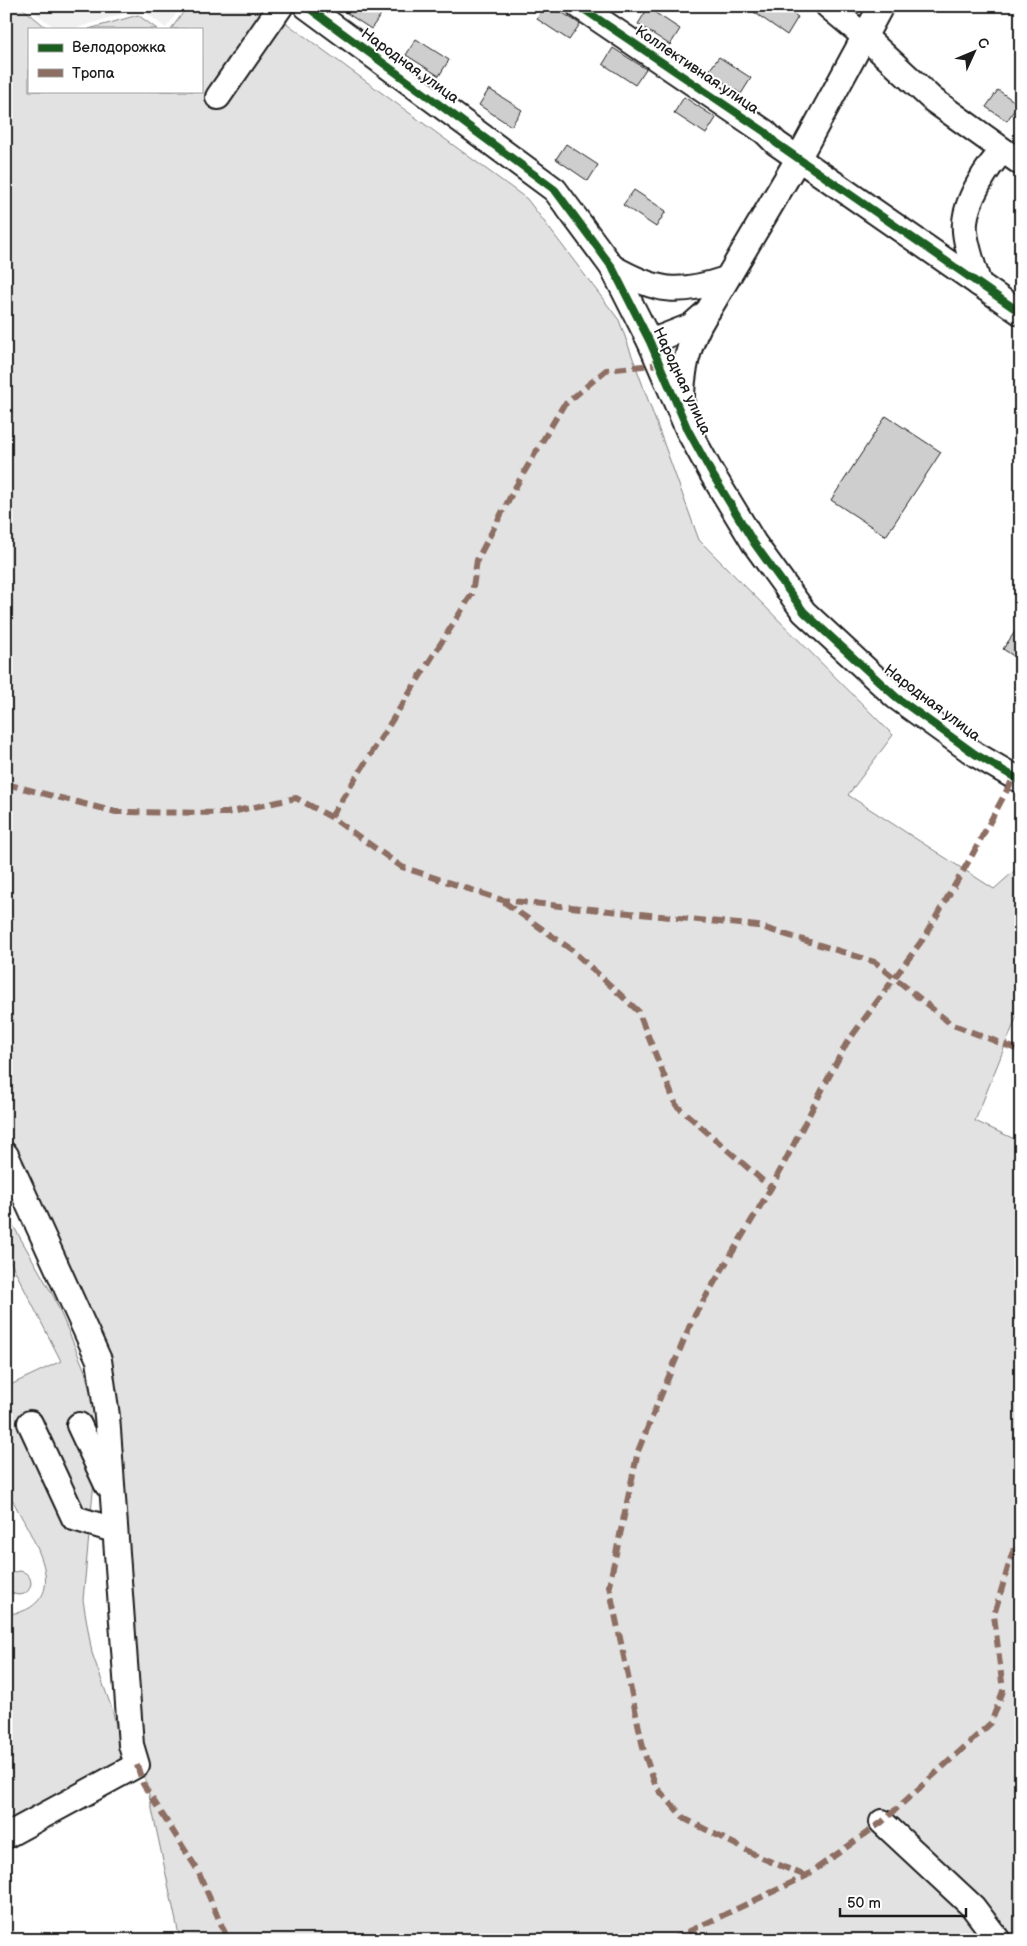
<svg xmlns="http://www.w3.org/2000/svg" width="1027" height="1946" font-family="'Balsamiq Sans',sans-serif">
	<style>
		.built { fill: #f0f0f0 }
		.green { fill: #e2e2e2; stroke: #7f7f7f }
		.building { fill: #cecece; stroke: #1c1c1c }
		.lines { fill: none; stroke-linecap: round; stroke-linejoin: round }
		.minor-casing { stroke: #1c1c1c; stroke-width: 28 }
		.minor { stroke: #fff; stroke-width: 24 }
		.quiet { stroke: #8d6e63; stroke-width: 6; stroke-dasharray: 12 6; stroke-linecap: butt }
		.cycleway-casing { stroke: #fff; stroke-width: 11 }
		.cycleway { stroke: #1b5e20; stroke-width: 8 }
		.labels { text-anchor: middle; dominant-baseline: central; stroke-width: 4; stroke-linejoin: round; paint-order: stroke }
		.street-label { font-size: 15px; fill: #1c1c1c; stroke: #fff }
	</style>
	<rect width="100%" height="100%" fill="#fff"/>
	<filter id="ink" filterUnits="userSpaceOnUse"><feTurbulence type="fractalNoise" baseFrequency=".02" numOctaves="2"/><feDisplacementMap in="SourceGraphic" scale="10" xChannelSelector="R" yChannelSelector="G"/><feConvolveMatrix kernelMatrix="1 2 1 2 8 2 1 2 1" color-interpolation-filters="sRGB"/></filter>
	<g filter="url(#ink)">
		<polygon class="built" points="27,6 182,6 166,28 140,8 74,29 56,29"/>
		<g class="green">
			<polygon points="6,6 20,6 48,29 29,29 29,91 201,91 201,29 171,29 188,6 263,6 527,199 619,320 699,540 893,735 848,795 994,889 1021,865 1021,1006 975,1121 1021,1142 1021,1940 180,1940 140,1753 118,1419 6,1156"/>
			<polygon points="138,15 157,29 89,29"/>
			<path d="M 6,1213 L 54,1297 L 85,1371 L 99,1427 L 83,1600 L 92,1653 L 113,1712 L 122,1754 L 117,1764 L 6,1823 L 6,1614 C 19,1613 28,1611 37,1602 C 65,1575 16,1515 7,1487 C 4,1479 6,1468 6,1460 C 6,1436 6,1411 6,1387 L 61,1361 L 6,1253 Z"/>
			<circle cx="19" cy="1583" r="12"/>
		</g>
		<g class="building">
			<polygon points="336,6 371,6 382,13 371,29"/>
			<polygon points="545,6 552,6 580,24 569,40 537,19"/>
			<polygon points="745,6 782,6 798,17 787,35"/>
			<polygon points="648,8 680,29 670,45 638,24"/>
			<polygon points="416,39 449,60 439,76 406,55"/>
			<polygon points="613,48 646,69 635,85 603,64"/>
			<polygon points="719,57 751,78 741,94 708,72"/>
			<polygon points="489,89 522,110 511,126 479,105"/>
			<polygon points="998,90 1018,104 1007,121 986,107"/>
			<polygon points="684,97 716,118 706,134 674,113"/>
			<polygon points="566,144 598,165 588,181 556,159"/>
			<polygon points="634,190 666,211 656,227 623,205"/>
			<polygon points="886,416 941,452 886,536 831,500"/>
			<polygon points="1021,623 1021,661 1003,649"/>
		</g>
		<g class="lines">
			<g class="minor-casing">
				<g id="minor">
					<polyline points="306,6 555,190 612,267 650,342 688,430 711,472 754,543 804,612 896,697 975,754 1021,781"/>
					<polyline points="579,6 765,132 776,143 1021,313"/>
					<polyline points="828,6 865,37 933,100 1021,163"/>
					<polyline points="218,97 281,6"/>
					<path d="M 612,267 C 656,292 678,295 726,279"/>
					<path d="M 979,284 C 974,269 963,238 965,223 C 966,201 987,166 1003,151"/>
					<polyline points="650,342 691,326 708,311 798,159 881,6"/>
					<path d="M 682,407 C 681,374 687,344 705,315"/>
					<polyline points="6,1155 99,1360 107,1416 131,1745 137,1765 6,1836"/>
					<polyline points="30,1423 74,1518 114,1530"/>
					<polyline points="79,1425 107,1485"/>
					<polyline points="882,1822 973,1907 998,1940"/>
				</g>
			</g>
			<use href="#minor" class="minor"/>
			<g class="quiet">
				<polyline points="6,784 116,812 227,813 296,798 331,817 402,867 502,900 758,926 875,962 951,1024 1021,1051"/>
				<polyline points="331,817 472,594 477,560 516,486 563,406 606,370 660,364"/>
				<polyline points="504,902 572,950 638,1011 676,1105 771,1188"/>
				<polyline points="137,1765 143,1784 197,1869 228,1940"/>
				<polyline points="806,1876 762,1858 685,1819 656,1787 644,1752 609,1586 638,1451 693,1318 771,1188 846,1044 923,939 970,859 1014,777"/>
				<polyline points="671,1940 806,1876 882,1822 991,1723 1003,1691 994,1615 1012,1554 1021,1539"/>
			</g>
			<g class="cycleway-casing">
				<g id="cycleway">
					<polyline points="306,6 555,190 612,267 650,342 688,430 711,472 754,543 804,612 896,697 975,754 1021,781"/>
					<polyline points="579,6 765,132 776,143 1021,313"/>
				</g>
			</g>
			<use href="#cycleway" class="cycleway"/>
		</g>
	</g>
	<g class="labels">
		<g class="street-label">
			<text transform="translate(410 66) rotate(36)">Народная улица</text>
			<text transform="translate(697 70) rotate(34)">Коллективная улица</text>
			<text transform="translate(682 381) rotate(65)">Народная улица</text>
			<text transform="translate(932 703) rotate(37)">Народная улица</text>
		</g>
	</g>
	<rect width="1027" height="1946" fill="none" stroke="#fff" stroke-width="25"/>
	<rect x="12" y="12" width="1002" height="1921" fill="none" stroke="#1c1c1c" stroke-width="2" filter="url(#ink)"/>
	<rect x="28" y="28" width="175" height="65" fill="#ffffff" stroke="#a4a4a4"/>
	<rect x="38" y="44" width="25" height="8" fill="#1b5e20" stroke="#a4a4a4"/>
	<text x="72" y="52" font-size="15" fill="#1c1c1c">Велодорожка</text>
	<rect x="38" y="69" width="25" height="8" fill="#8d6e63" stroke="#a4a4a4"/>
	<text x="72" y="78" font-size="15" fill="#1c1c1c">Тропа</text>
	<g transform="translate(974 52) rotate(46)" stroke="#ffffff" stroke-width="4" paint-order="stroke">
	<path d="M0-4L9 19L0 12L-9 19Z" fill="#1c1c1c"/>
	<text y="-8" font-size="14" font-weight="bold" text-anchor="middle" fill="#1c1c1c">С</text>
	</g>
	<path d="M840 1908v8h126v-8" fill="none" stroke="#1c1c1c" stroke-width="2.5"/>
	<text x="847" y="1908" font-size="15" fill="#1c1c1c" stroke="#ffffff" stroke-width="4" paint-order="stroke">50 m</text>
</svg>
